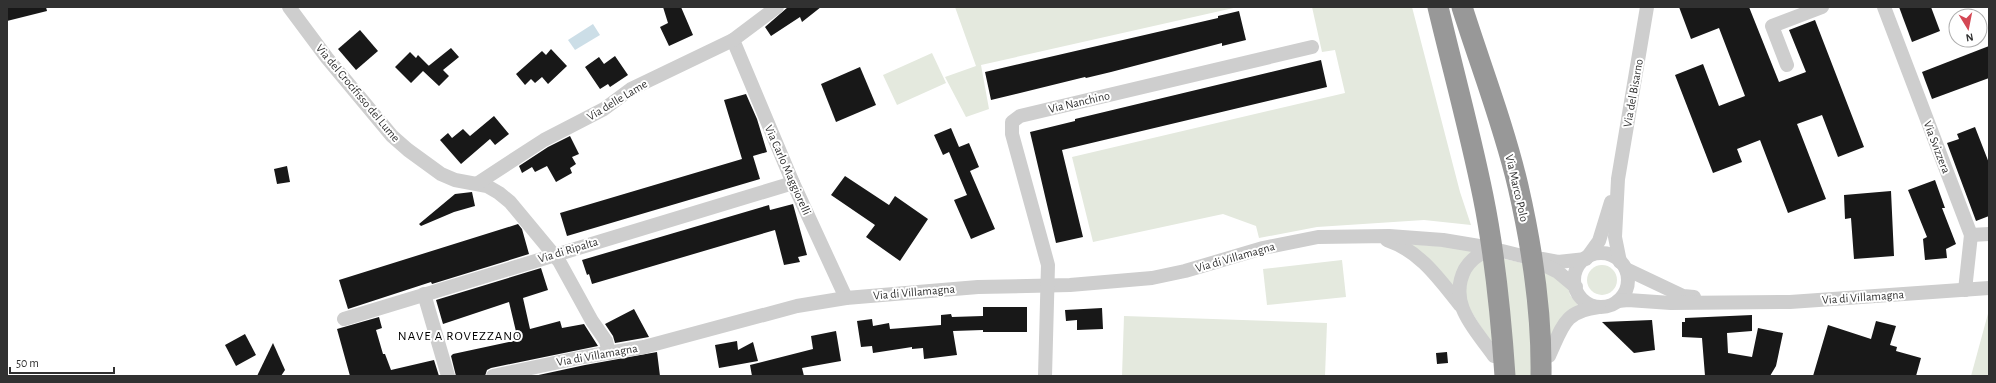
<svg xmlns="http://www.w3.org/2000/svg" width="1996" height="383" font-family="'Alegreya Sans',sans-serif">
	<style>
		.green { fill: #e4e9de }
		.water { fill: #ccdee7 }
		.building { fill: #181818 }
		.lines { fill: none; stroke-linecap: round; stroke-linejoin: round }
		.minor { stroke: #cecece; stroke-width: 14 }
		.highway { stroke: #989898; stroke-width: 21 }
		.labels { text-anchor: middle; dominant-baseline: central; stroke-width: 4; stroke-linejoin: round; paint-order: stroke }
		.street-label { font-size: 12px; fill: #313131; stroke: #fff }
		.neighbourhood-label { font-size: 13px; letter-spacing: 1px; fill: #000; stroke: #fff }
	</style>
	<rect width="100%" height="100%" fill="#fff"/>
	<g class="green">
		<polygon points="955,7 1238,7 981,65 989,109 966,117 945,77 976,66"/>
		<polygon points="1312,7 1412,7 1460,192 1471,225 1424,220 1317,227 1259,238 1256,226 1223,214 1093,242 1072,157 1345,93 1335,50 1322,52"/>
		<polygon points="932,53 946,83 897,105 883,75"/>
		<polygon points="1408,244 1477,249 1454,293"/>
		<path d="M 1490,256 C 1516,261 1543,267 1566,281 L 1570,295 L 1578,305 C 1557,313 1546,356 1538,376 L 1511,376 L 1465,301 L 1467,275 L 1474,265 Z"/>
		<polygon points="1342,260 1346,297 1267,305 1263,269"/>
		<circle cx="1602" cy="280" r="15"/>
		<polygon points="1989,310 1989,376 1971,376"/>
		<polygon points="1124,316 1327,323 1325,376 1122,376"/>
	</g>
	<polygon class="water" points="593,24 600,35 575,50 568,40"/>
	<g class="building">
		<polygon points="7,7 46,7 47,11 7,21"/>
		<polygon points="663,7 681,7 693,35 669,46 660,27 668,23"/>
		<polygon points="788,7 821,7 802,22 800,17 771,36 765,27"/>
		<polygon points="1679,7 1749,7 1779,82 1806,72 1789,30 1815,20 1864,147 1838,157 1822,115 1797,124 1826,199 1788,213 1760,140 1737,149 1742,162 1713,173 1675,75 1703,64 1719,106 1745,96 1719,28 1691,39"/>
		<polygon points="1899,7 1931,7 1940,31 1912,42"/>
		<polygon points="1239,11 1246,40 1222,46 1222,43 1111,72 1086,78 1085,77 991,100 985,72 1218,18 1218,16"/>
		<polygon points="360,30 378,51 356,70 338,49"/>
		<polygon points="1989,46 1989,78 1932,99 1922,72"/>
		<polygon points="451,48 459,57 443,70 449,76 439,86 423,71 411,83 395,67 410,52 416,58 418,55 429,66 426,68"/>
		<polygon points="551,49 567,66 548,84 542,77 535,83 531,79 525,85 516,74 542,51 546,55"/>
		<polygon points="615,56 628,75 610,87 608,84 600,89 585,67 599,57 604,64"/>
		<polygon points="1321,60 1327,87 1062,150 1083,237 1056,243 1030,132 1075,121 1075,119"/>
		<polygon points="860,67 876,105 836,122 821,84"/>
		<polygon points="746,94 757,119 767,152 753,156 760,179 567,236 560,213 742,159 724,100"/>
		<polygon points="494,116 509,134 495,145 490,139 461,164 440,140 448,133 452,138 463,129 470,136"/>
		<polygon points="1975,127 1989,163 1989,216 1976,221 1947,143 1959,139 1957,134"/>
		<polygon points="951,128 959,147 969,143 979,167 970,171 995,229 971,239 954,200 967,195 949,152 943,155 934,135"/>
		<polygon points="570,136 579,154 572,157 576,164 570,168 572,173 556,182 547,166 535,172 532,167 522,173 519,166 548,147"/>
		<polygon points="287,166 290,182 277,184 274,169"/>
		<polygon points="845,176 889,205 895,196 928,219 900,261 866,237 875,225 831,195"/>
		<polygon points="1935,180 1945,208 1942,208 1956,244 1946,249 1947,258 1925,260 1923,239 1927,237 1908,190"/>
		<polygon points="1891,191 1894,256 1854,259 1851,218 1845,219 1844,195"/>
		<polygon points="472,192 475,206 454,212 421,226 419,224 455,194"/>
		<polygon points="793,204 807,255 798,257 800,262 784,265 775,230 592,284 589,274 587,275 582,260 769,205 770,210"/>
		<polygon points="518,224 522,229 529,254 432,284 431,282 348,309 339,280"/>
		<polygon points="541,268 548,290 523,298 530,329 560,321 562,328 584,324 598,346 491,368 487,370 485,376 456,376 451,356 453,354 518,340 509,302 443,324 436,300"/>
		<polygon points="983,307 1027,307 1027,332 983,332 983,330 953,331 957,355 924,359 923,348 912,349 912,347 873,353 872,346 861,347 857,321 872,319 873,326 889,323 890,329 941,325 941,315 951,314 952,317 983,316"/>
		<polygon points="1102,308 1103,329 1077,330 1077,320 1066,321 1065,310"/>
		<polygon points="634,309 649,337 615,343 613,336 605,324"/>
		<polygon points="1752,315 1752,331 1727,333 1728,353 1752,357 1758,328 1783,333 1776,366 1770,376 1705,376 1702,338 1682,337 1682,322 1685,322 1685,318"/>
		<polygon points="379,317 382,328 376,330 383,354 385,354 391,370 434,360 439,376 350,376 337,329"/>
		<polygon points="1652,320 1655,350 1634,353 1602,322"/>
		<polygon points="1876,321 1896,326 1890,345 1897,347 1896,351 1921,358 1916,376 1813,376 1828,325 1871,339"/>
		<polygon points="836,331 841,361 802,368 804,376 752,376 750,365 813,349 811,336"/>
		<polygon points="245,334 256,355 236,366 225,345"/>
		<polygon points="737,341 738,350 753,342 758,361 719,368 715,345"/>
		<polygon points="273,343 285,370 281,376 257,376"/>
		<polygon points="657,352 660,376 534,376 585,365"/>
		<polygon points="1447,352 1448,363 1437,364 1436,353"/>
	</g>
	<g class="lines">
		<g class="minor">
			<polyline points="289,7 327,58 392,136 408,150 441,174 455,180 487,186 499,193 510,202 559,261 592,321 606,341 609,353"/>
			<polyline points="1884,7 1971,235 1965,290"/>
			<polyline points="733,40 793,183 846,298"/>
			<polyline points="1787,65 1772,26 1822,7"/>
			<polyline points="478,183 544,140 604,109 631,89 733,40 777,7"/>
			<polyline points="1971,235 1989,234"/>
			<path d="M 1387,240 C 1420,251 1439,279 1460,305"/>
			<polyline points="1502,251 1522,256"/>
			<path d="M 1486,252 C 1476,255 1470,261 1465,269 C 1447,304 1476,330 1494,356"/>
			<circle cx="1601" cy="280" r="27"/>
			<polyline points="1542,259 1558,262 1586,259 1599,241 1611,202"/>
			<polyline points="1620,262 1615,237 1618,179 1647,7"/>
			<polyline points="1542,264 1558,272 1576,287"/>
			<polyline points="1626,269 1683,296 1694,297"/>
			<polyline points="424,294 448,376"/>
			<polyline points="1618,301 1628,300 1671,303 1790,302 1989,288"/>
			<polyline points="344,319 793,183"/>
			<path d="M 1549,356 C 1563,326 1564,311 1599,307"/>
			<polyline points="493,376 583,357 644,347 797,306 846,298 978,287 1070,285 1152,278 1185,271 1263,248 1318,237 1389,236 1443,240 1485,247"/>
			<polyline points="1045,376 1048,265 1012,134 1012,122 1020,116 1312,47"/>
		</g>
		<g class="highway">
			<path d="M 1438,7 C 1453,70 1470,132 1483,196 C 1495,255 1501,316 1505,376"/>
			<path d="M 1462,7 C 1481,67 1504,126 1518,186 C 1532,247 1542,314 1541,376"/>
		</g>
	</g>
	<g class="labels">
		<g class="street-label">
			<text transform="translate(358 93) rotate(50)">Via del Crocifisso del Lume</text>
			<text transform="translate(1633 93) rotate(-80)">Via del Bisarno</text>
			<text transform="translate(617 100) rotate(-31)">Via delle Lame</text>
			<text transform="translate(1079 102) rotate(-13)">Via Nanchino</text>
			<text transform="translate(1937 147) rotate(69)">Via Svizzera</text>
			<text transform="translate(788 170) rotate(66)">Via Carlo Maggiorelli</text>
			<text transform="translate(1517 188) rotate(77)">Via Marco Polo</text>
			<text transform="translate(568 250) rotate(-17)">Via di Ripalta</text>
			<text transform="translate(1235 257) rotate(-16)">Via di Villamagna</text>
			<text transform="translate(914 292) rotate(-5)">Via di Villamagna</text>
			<text transform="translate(1863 297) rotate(-4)">Via di Villamagna</text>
			<text transform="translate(597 355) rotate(-10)">Via di Villamagna</text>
		</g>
		<g class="neighbourhood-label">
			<text x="460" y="336">NAVE A ROVEZZANO</text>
		</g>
	</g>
	<rect width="1996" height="383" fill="none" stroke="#313131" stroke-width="16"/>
	<g transform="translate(1968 28) rotate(170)"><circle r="19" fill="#ffffff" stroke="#adadad"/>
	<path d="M0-3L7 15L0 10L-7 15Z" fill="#d44754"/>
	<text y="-6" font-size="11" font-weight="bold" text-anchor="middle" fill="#313131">N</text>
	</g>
	<path d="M10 367v6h104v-6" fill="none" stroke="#313131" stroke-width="2"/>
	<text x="16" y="367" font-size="12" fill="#313131" stroke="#ffffff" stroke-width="3" paint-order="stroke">50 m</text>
</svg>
